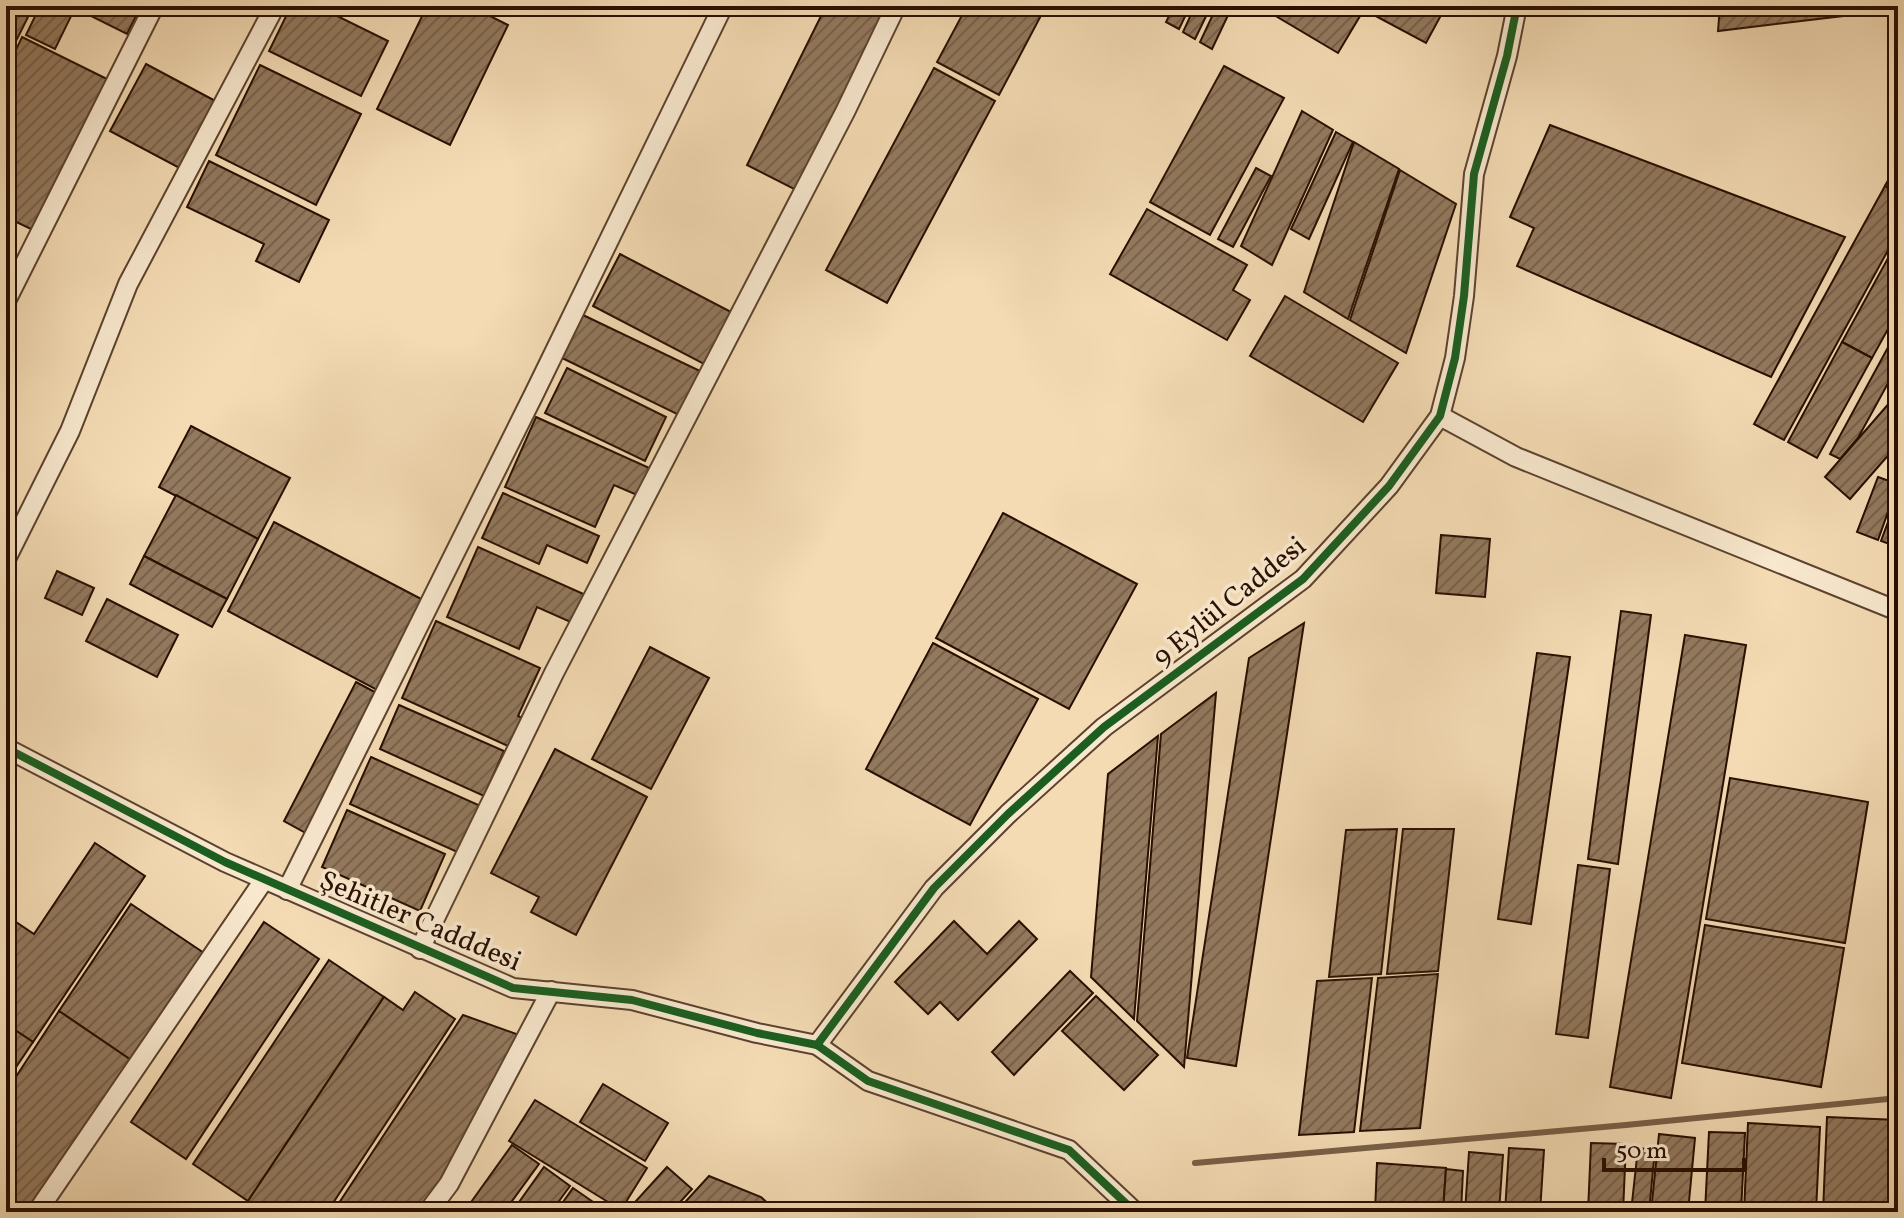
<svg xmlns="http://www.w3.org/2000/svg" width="1904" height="1218" font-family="Vollkorn,serif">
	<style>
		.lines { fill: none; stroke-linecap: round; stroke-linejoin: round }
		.stream { stroke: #796047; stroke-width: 6 }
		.building { fill: url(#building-hatch); stroke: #290f00; stroke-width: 2 }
		.street-casing { stroke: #5c422d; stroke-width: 22 }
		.street { stroke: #f8e8ce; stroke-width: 18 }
		.cycleway-casing { stroke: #f8e8ce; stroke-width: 13 }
		.cycleway { stroke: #1b5e20; stroke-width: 8 }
		.labels { text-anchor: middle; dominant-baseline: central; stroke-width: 7; stroke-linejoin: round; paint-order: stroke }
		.street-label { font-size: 28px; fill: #290f00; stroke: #f8e8ce }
	</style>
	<defs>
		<pattern id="building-hatch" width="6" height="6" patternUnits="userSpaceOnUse" patternTransform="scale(2)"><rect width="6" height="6" fill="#93795e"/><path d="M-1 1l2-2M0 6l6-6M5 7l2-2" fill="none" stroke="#78624b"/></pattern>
	</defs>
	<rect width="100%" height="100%" fill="#f4dbb4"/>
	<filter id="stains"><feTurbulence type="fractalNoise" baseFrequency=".0025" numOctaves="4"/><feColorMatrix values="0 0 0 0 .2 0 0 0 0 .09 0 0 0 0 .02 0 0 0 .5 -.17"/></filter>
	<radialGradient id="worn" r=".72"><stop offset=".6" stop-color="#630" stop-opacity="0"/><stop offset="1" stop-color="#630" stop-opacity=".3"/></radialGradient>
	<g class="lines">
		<polyline class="stream" points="1195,1163 1626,1125 1898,1098"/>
	</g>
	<g class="building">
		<polygon points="6,6 28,17 6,61"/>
		<polygon points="40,6 75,8 55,49 26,35"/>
		<polygon points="70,6 88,6 85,13"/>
		<polygon points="88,6 141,6 127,34 85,13"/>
		<polygon points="291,6 317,6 388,41 361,96 269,51"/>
		<polygon points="427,6 470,6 508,25 450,145 377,109"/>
		<polygon points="826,6 864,6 883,15 796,190 747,165"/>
		<polygon points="967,6 1046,6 999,95 937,62"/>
		<polygon points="1174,6 1190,6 1179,29 1166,22"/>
		<polygon points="1195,6 1211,6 1195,39 1183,32"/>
		<polygon points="1217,6 1231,9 1212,49 1200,42"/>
		<polygon points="1259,6 1343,6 1360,16 1338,53"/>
		<polygon points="1357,6 1446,6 1426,43"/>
		<polygon points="1720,6 1861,6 1860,14 1718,31"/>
		<polygon points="22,37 109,80 35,231 6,217 6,71"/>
		<polygon points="146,64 221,104 185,171 110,131"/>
		<polygon points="260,65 361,114 316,205 216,155"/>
		<polygon points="1224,66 1284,98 1210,235 1150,202"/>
		<polygon points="934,68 995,101 887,303 826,270"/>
		<polygon points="1302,111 1333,130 1272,265 1241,246"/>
		<polygon points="1550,125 1845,237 1771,377 1517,266 1534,228 1510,217"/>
		<polygon points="1336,132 1353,142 1309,239 1291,229"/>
		<polygon points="1354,142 1399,169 1348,319 1304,292"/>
		<polygon points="209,161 329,220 299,282 256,261 264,244 187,207"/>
		<polygon points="1898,162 1898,194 1885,186"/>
		<polygon points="1256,168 1271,176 1233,247 1218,239"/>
		<polygon points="1400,170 1456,204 1406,353 1350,320"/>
		<polygon points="1885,186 1898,194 1898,232 1784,440 1754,424"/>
		<polygon points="1147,209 1247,265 1233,290 1250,300 1227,340 1110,274"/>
		<polygon points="1898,240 1898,311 1872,358 1842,342"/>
		<polygon points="620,254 731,312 704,364 593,306"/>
		<polygon points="1285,296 1398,363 1363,422 1250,356"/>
		<polygon points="583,315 700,371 679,415 562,358"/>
		<polygon points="1898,329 1898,365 1858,438 1840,459 1830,454"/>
		<polygon points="1842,342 1872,358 1817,458 1788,442"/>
		<polygon points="567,368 666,417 645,461 545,413"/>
		<polygon points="1898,393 1898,444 1850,499 1825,477"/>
		<polygon points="536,417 656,471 644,498 614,485 595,527 505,487"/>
		<polygon points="191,426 290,478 258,539 159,487"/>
		<polygon points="1878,477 1898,484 1878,540 1857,532"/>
		<polygon points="503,493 599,536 587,563 547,545 539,564 482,538"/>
		<polygon points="176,495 258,539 227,599 144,556"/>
		<polygon points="1898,495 1898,547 1881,541"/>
		<polygon points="1003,513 1137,584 1069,709 936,638"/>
		<polygon points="274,522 425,601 379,691 228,611"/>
		<polygon points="1441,535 1490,539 1485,597 1436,593"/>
		<polygon points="478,547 588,596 575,624 537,607 519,649 447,617"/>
		<polygon points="144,556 227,599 212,627 130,584"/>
		<polygon points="57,571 94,588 82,615 45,598"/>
		<polygon points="107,599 178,635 157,677 86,641"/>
		<polygon points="1621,611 1651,615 1618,864 1588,859"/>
		<polygon points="436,621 540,668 518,716 529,721 517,750 402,698"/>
		<polygon points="1304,623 1236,1066 1187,1058 1249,658"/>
		<polygon points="1685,635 1746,645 1671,1098 1610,1087"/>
		<polygon points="933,643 1038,699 970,825 866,769"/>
		<polygon points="650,647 709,678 651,789 592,759"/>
		<polygon points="1537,653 1570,657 1531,924 1498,919"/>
		<polygon points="356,682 384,697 311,836 284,821"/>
		<polygon points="1216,693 1184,1067 1137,1021 1161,734"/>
		<polygon points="399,705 504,751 484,796 380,749"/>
		<polygon points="1158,736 1134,1019 1091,977 1108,774"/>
		<polygon points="555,749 647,797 576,935 531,912 539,897 491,873"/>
		<polygon points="371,757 485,808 464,855 350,804"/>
		<polygon points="1730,778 1868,802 1845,943 1706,919"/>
		<polygon points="347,810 445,854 420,911 322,867"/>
		<polygon points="1397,829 1381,974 1329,977 1346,830"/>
		<polygon points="1403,829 1454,829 1438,971 1387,974"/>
		<polygon points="95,843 145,876 33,1042 6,1024 6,918 7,916 34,934"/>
		<polygon points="1578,865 1610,869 1588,1038 1556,1034"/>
		<polygon points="131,904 204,953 131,1060 59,1011"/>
		<polygon points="954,921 987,954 1019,921 1037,939 958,1020 940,1002 928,1014 895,982"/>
		<polygon points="264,922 319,959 186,1159 131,1122"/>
		<polygon points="1705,925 1844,948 1821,1087 1682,1063"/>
		<polygon points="329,960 384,997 248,1201 193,1164"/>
		<polygon points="1070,971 1093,993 1014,1075 992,1052"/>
		<polygon points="1438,974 1420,1128 1360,1131 1378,978"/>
		<polygon points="1372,978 1354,1132 1299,1135 1317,981"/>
		<polygon points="415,992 455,1019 327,1212 266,1212 248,1201 384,997 403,1010"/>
		<polygon points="1096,996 1158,1055 1124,1090 1062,1031"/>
		<polygon points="59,1011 131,1060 32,1212 6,1212 6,1092"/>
		<polygon points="463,1015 522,1036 437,1189 418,1212 333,1212"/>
		<polygon points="6,1024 33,1042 6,1082"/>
		<polygon points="603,1084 668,1123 645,1161 580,1122"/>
		<polygon points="535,1100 647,1168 621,1210 509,1141"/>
		<polygon points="1827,1117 1898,1120 1898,1212 1823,1212"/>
		<polygon points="1748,1123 1820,1127 1816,1212 1744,1212"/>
		<polygon points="1709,1132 1745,1133 1741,1212 1705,1212"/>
		<polygon points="1659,1134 1695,1138 1688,1212 1651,1212"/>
		<polygon points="1591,1143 1626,1144 1623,1212 1588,1212"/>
		<polygon points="512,1145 539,1164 504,1212 464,1212"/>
		<polygon points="1509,1148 1544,1150 1540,1212 1505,1212"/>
		<polygon points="1638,1148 1655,1150 1649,1212 1631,1212"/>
		<polygon points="1469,1152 1503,1155 1499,1212 1465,1212"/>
		<polygon points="1377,1163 1446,1168 1443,1212 1375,1212"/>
		<polygon points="544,1167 570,1186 551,1212 512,1212"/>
		<polygon points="667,1167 692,1189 671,1212 626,1212"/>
		<polygon points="1446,1169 1463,1171 1461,1212 1443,1212"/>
		<polygon points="709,1176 761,1197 777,1212 676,1212"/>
		<polygon points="573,1188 599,1206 596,1212 556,1212"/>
		<polygon points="951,1203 982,1207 982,1212 950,1212"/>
		<polygon points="988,1208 1020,1212 987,1212"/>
	</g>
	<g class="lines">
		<g class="street-casing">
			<g id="street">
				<polyline points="6,301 154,6"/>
				<polyline points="1440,416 1516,457 1898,611"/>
				<polyline points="6,559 70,431 128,284 275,6"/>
				<polyline points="6,748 225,862 513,988 632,1000 757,1033 817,1045 868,1081 1069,1150 1135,1212"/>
				<polyline points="287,890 535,392 723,6"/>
				<polyline points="420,949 554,673 845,112 896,6"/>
				<polyline points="817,1045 934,888 1008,814 1104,727 1303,579 1389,486 1440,416 1455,358 1464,296 1474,174 1507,56 1517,6"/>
				<polyline points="37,1212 264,880"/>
				<polyline points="428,1212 449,1184 551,991"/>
			</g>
		</g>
		<use href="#street" class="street"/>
		<g class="cycleway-casing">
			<g id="cycleway">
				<polyline points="6,748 225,862 513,988 632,1000 757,1033 817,1045 868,1081 1069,1150 1135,1212"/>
				<polyline points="817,1045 934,888 1008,814 1104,727 1303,579 1389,486 1440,416 1455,358 1464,296 1474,174 1507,56 1517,6"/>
			</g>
		</g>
		<use href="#cycleway" class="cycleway"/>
	</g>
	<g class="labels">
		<g class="street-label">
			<text transform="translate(1230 602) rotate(-39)">9 Eylül Caddesi</text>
			<text transform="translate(420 922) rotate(23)">Şehitler Cadddesi</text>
		</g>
	</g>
	<rect width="1904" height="1218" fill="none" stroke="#f4dbb4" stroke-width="32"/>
	<rect x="8" y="8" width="1888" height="1202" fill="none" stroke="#290f00" stroke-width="4"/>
	<rect x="16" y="16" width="1872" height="1186" fill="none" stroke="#290f00" stroke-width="2"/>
	<path d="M1604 1158v12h140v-12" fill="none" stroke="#290f00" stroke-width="4"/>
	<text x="1616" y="1158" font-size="24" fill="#290f00" stroke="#f8e8ce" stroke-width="6" paint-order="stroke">50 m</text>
	<rect width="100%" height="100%" filter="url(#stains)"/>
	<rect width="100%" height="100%" fill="url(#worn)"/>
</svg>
